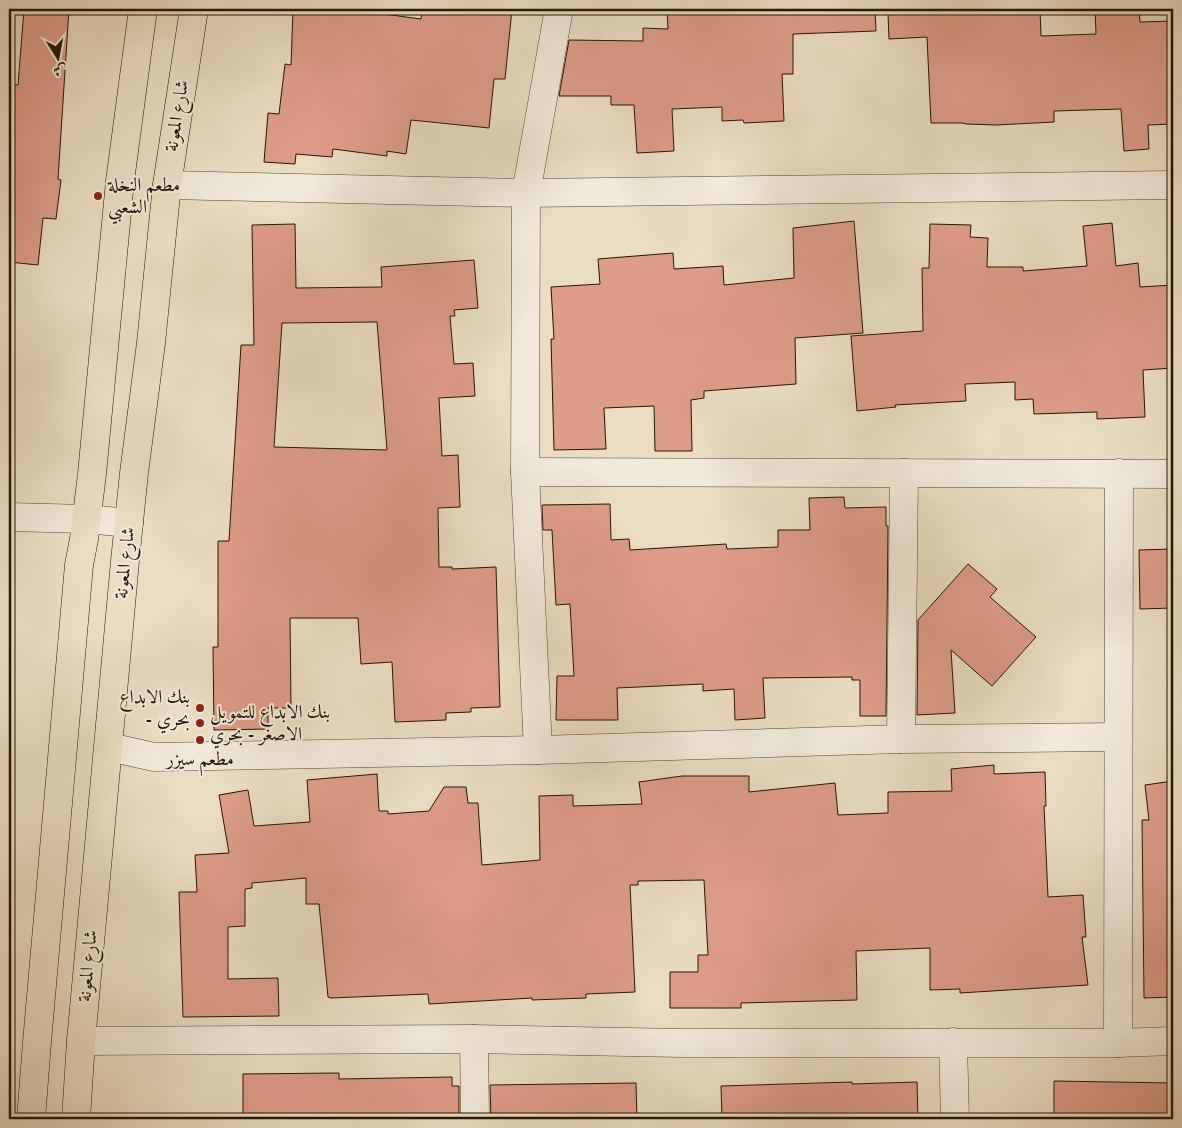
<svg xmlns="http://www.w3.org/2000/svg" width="1182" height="1128" font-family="'IM FELL DW Pica',Amiri,serif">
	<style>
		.building { fill: #de9c8a; stroke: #251504; fill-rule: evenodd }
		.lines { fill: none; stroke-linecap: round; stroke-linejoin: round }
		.minor-casing { stroke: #564734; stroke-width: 29 }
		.highway-casing { stroke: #251504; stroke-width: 29 }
		.minor { stroke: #f1e9d9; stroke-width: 28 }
		.highway { stroke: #eaddc4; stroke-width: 28 }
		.poi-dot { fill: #8f2418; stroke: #f1e9d9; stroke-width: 2 }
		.labels { text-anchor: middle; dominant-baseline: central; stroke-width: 4; stroke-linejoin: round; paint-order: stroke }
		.street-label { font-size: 19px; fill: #251504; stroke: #f1e9d9 }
		.poi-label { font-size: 19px; fill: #251504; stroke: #f1e9d9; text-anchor: start }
	</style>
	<rect width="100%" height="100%" fill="#eaddc4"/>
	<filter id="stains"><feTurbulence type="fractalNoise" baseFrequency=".004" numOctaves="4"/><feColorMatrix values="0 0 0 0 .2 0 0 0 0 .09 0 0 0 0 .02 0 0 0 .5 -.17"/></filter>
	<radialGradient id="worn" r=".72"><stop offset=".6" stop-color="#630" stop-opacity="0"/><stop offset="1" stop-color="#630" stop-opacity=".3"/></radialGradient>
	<g class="building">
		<polygon points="24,9 69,9 58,179 61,180 56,219 43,218 38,265 9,262 9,84 18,85"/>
		<polygon points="293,9 355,9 354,10 421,19 422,9 512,9 505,79 494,79 489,128 411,120 406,154 387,151 387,156 333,149 332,157 296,154 295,164 264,162 268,113 279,114 285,64 291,65"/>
		<polygon points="667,9 875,9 876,31 793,34 793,74 782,74 784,121 744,123 743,120 722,121 722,107 672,109 674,151 637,153 634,105 611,105 611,96 559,96 569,40 643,41 643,28 668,29"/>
		<polygon points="927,9 1040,9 1041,36 1096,34 1095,9 1139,9 1140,22 1173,21 1173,124 1148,125 1149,149 1124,151 1121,109 1054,111 1054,122 996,125 966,124 962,123 931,123 927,37 889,39 888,14 927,12"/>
		<polygon points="854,221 863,333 795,338 796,384 704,391 704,398 691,400 692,451 655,451 654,406 604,408 606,449 554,450 551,339 554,339 551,287 600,284 598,259 673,253 674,269 723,266 724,285 794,278 793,228"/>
		<polygon points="1112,223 1116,266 1138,263 1140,287 1173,285 1173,368 1143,370 1145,417 1097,419 1097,412 1034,414 1033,399 1015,400 1015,382 965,384 966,401 895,405 896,407 857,411 851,336 923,331 922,268 929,268 930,224 971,225 970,237 988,238 987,267 1023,267 1023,271 1087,266 1083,226"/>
		<path d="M 295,224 L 296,288 L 382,287 L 381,267 L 474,260 L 478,308 L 454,310 L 455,316 L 450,316 L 454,364 L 473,363 L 475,396 L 439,398 L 442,456 L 458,455 L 460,507 L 438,508 L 439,567 L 452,567 L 452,569 L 496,567 L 500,707 L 471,708 L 471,712 L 446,713 L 446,720 L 395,722 L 392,662 L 361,664 L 358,618 L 290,618 L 291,708 L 268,708 L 268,729 L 214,730 L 213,647 L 218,647 L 218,541 L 229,541 L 241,345 L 254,345 L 252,225 ZM 377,322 L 387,450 L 274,447 L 282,323 Z"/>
		<polygon points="844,497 845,508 886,507 886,526 888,526 886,716 860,716 860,680 852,680 852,677 763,678 765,718 735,720 734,689 703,691 703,684 617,688 618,720 556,720 557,676 574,676 570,604 556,605 552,530 543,530 542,505 610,504 611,540 629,539 630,550 726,544 727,549 778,547 778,530 810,530 809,498"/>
		<polygon points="1173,549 1173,608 1140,609 1139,550"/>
		<polygon points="968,564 997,589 990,597 1036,637 992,686 951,650 955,713 917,715 918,620"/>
		<polygon points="994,765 994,774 1045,772 1046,806 1044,806 1048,897 1083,895 1086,937 1082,937 1088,985 960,993 960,989 930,990 930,948 856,951 857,1000 741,1003 741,1008 670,1008 670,972 698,972 698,955 708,955 704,880 638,881 638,885 630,885 635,992 586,994 586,998 532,1000 532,998 429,1004 428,994 331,998 328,997 319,904 306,904 306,878 252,883 252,888 245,889 245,926 228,927 228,979 278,978 279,1016 183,1017 179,892 197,892 195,855 229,853 219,795 248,790 254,826 310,822 307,780 377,774 379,811 388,811 388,814 429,811 444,787 466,787 468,803 478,803 482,865 540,860 539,796 573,795 573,806 642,804 639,782 682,776 749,776 749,792 835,783 838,815 888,813 888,792 952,791 951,769"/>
		<polygon points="1173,781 1173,997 1144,998 1142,820 1149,820 1145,785"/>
		<polygon points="339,1073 339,1079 452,1077 452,1086 459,1086 459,1119 243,1119 243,1074"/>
		<polygon points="1054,1081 1173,1083 1173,1119 1054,1119"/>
		<polygon points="852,1082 852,1084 917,1082 918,1119 722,1119 721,1086"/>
		<polygon points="636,1083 637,1119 491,1119 490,1085"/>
	</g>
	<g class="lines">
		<g class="minor-casing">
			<g id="minor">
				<polyline points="167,185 526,193 1173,185"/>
				<polyline points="525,472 1173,474"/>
				<polyline points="9,517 87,519 129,523"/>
				<polyline points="901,739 904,473"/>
				<polyline points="109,747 154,757 538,750 901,739 1118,737"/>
				<polyline points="538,750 525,472 526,193 559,9"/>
				<polyline points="474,1039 475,1119"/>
				<polyline points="81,1041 474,1039 681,1043 1118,1043 1173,1041"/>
				<polyline points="953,1042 955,1119"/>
				<polyline points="1118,1043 1119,473"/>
			</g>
		</g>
		<g class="highway-casing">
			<g id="highway">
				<polyline points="31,1119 37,1042 79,565 84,539 92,474 120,181 143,9"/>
				<polyline points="76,1119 81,1041 125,561 134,473 151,343 167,185 194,9"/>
			</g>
		</g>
		<use href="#minor" class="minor"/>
		<use href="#highway" class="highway"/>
	</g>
	<g class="poi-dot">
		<circle cx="98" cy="196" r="5"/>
		<circle cx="200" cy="708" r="5"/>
		<circle cx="200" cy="723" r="5"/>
		<circle cx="200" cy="740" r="5"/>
	</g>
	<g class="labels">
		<g class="street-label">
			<text transform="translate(177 116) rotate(-81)">شارع المعونة</text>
			<text transform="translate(125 563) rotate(-84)">شارع المعونة</text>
			<text transform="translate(88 966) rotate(-85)">شارع المعونة</text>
		</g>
		<g class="poi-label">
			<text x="108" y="185">مطعم النخلة<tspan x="108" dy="22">الشعبي</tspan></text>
			<text x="190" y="697" text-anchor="end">بنك الابداع<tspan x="190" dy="22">- بحري</tspan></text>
			<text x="210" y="712">بنك الابداع للتمويل<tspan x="210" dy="22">الاصغر - بحري</tspan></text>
			<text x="200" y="759" text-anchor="middle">مطعم سيزر</text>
		</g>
	</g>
	<rect width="1182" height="1128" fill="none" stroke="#eaddc4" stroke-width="30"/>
	<rect x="10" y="10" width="1162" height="1108" fill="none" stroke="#251504" stroke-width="2.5"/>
	<rect x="15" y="15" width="1152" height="1098" fill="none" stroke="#251504"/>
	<g transform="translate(58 58) rotate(169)" stroke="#f1e9d9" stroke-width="4" paint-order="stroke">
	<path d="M0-4L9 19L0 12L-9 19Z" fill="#251504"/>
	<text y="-8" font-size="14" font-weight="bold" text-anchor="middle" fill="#251504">ش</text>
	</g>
	<rect width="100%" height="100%" filter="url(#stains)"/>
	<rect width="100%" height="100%" fill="url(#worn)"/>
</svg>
